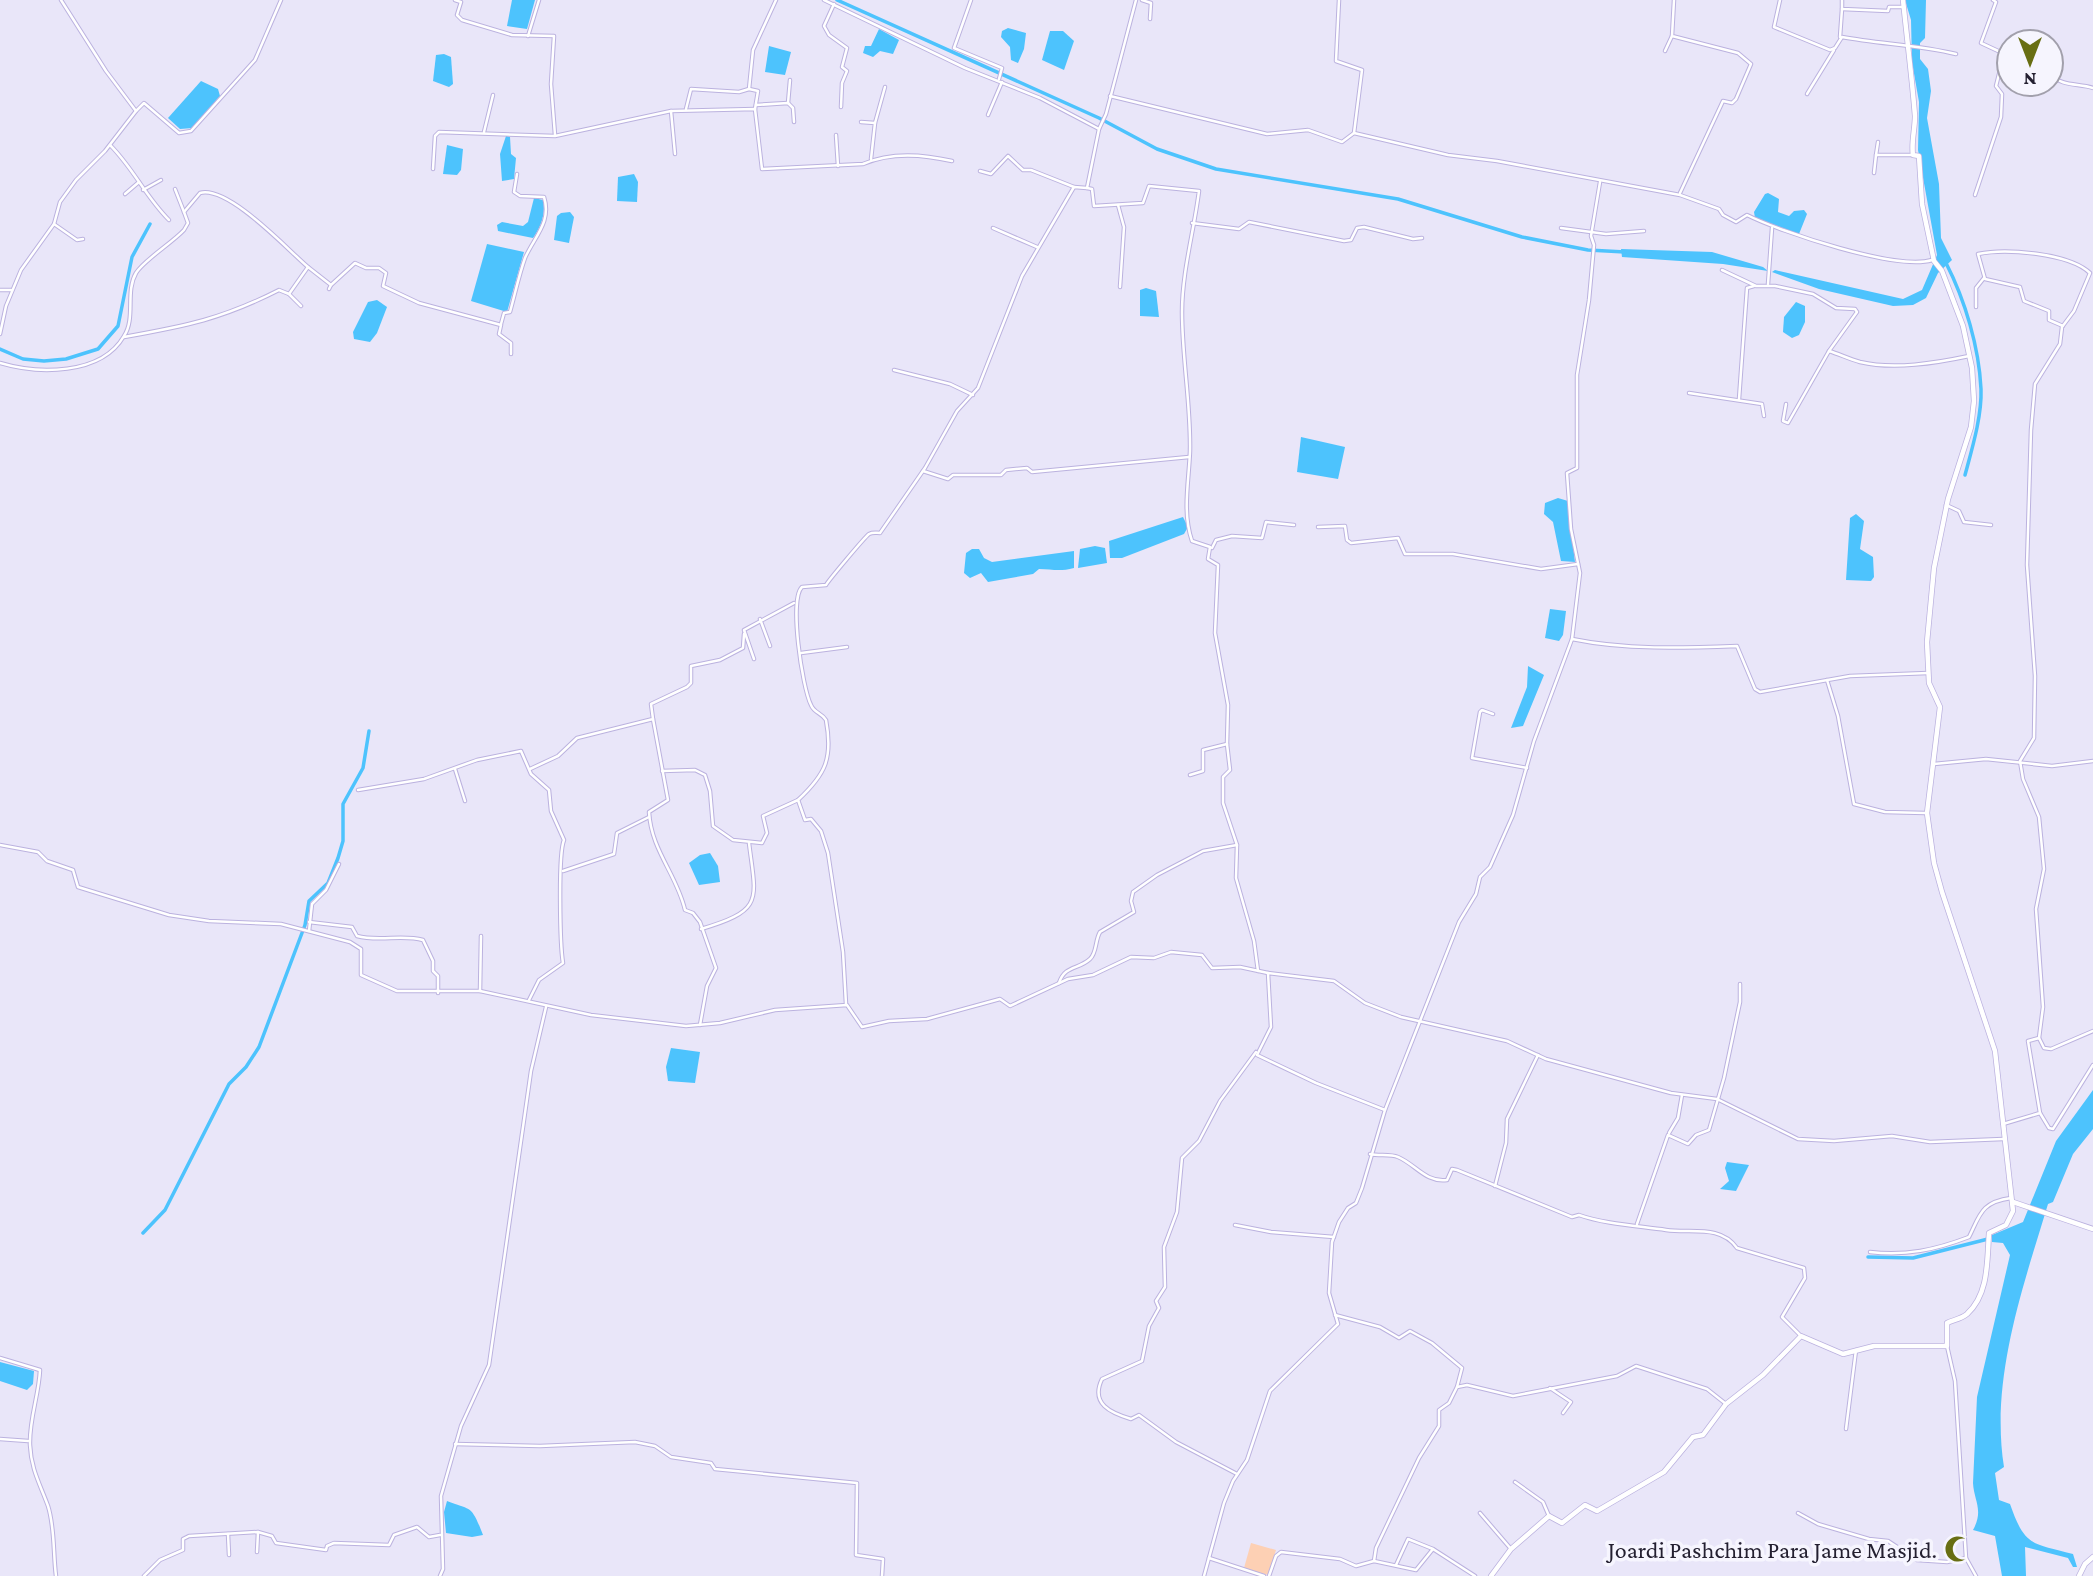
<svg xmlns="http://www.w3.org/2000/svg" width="2093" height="1576" font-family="'Crimson Pro',serif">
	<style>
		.green { fill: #fdd0b4 }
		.water { fill: #4dc3fd }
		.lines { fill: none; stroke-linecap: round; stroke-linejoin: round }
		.canal { stroke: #4dc3fd; stroke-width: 3.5 }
		.street-casing { stroke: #bbb2df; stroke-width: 4.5 }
		.secondary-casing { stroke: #bbb2df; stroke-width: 6 }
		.street { stroke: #fff; stroke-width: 2.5 }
		.secondary { stroke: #fff; stroke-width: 4.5 }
		.labels { text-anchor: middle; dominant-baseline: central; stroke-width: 7; stroke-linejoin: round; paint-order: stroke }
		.poi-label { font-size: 24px; fill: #242031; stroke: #f6f5fe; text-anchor: end }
	</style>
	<rect width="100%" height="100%" fill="#e9e6f9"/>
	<polygon class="green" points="1251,1543 1276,1550 1268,1575 1244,1568"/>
	<g class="water">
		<polygon points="512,0 535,0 527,29 507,26"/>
		<polygon points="1905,0 1926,0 1925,38 1920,43 1920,59 1928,69 1931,91 1927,118 1939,184 1941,238 1952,260 1938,273 1926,298 1913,305 1893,306 1819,289 1772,272 1775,270 1903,299 1922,290 1937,255 1918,150 1919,102 1912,62 1911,20"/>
		<polygon points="1008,28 1026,33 1024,49 1018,63 1011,60 1010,47 1001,37 1002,31"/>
		<polygon points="879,29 899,40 893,54 880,51 873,57 863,53 865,46 871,46"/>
		<polygon points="1050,31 1063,31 1074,41 1064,70 1042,60"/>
		<polygon points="769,46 791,52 785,75 765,72"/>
		<polygon points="444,54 451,57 453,84 449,87 433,81 436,55"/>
		<polygon points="201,81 218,89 220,96 193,128 180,129 168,118"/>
		<polygon points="506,136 510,137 511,154 516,158 514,179 502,181 500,154"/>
		<polygon points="447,145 463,149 461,170 457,175 443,174"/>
		<polygon points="634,174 638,182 637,202 617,201 618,177"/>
		<polygon points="1768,193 1779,199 1778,212 1789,216 1794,211 1804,210 1807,214 1799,234 1755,218 1754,212 1765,194"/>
		<path d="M 534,198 L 543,200 C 546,213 541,227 533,238 L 498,231 L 497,225 L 502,222 L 523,226 L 528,222 Z"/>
		<polygon points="561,213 570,212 574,217 569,243 554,240 557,216"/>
		<polygon points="487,244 524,252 507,312 471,301"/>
		<polygon points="1621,249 1712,252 1763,267 1768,271 1723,264 1622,257"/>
		<polygon points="1146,288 1156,291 1159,317 1140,316 1140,290"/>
		<polygon points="377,300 387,307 377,333 370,342 354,339 353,332 368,302"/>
		<polygon points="1796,302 1805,306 1805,322 1799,335 1792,338 1783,332 1784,317"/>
		<polygon points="1301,437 1345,447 1338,479 1297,472"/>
		<polygon points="1558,498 1568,501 1575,562 1561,561 1553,522 1544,514 1545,503"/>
		<polygon points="1856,514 1864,521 1860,549 1873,557 1874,577 1871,581 1846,580 1850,518"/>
		<polygon points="1183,517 1188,527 1184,534 1122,558 1110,558 1109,541"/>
		<polygon points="1095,546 1105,548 1107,563 1078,568 1080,549"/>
		<path d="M 972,549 L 979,549 L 984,558 L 992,562 L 1074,551 L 1074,568 C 1059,572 1052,569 1039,569 L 1033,574 L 988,582 L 981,573 L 970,578 L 964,573 L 966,553 Z"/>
		<polygon points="1550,609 1566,611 1563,635 1559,641 1545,638"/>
		<polygon points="1528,666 1544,675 1523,726 1511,728 1527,687"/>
		<polygon points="710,853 718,866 720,882 699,885 689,863 700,855"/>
		<polygon points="671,1048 700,1052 695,1083 668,1081 666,1067"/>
		<path d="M 2093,1090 L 2093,1129 L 2073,1154 L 2053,1202 L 2048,1204 C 2023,1287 1990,1379 2004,1467 L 1995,1473 L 1999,1500 L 2010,1504 C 2025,1547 2032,1543 2073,1554 L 2077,1567 L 2073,1567 L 2068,1558 L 2025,1547 L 2026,1576 L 2002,1576 L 1995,1536 L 1973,1530 C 1984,1510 1974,1501 1973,1483 L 1977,1397 L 2010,1255 L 2003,1243 L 1992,1242 L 1992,1235 L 2023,1222 L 2056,1141 Z"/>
		<polygon points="1727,1162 1749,1165 1736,1191 1720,1189 1729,1181 1725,1168"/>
		<polygon points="0,1362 34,1371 33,1384 27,1390 0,1381"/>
		<path d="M 447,1501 C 472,1511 471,1504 483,1535 L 472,1537 L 446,1533 L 444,1512 Z"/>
	</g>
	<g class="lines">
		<g class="canal">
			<polyline points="837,0 1099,118 1157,149 1216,169 1398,199 1522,237 1588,250 1625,252"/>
			<path d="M 1946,263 C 1965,300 1979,347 1981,389 C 1982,416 1972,449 1965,475"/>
			<polyline points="0,349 23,359 44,361 66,359 98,349 118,326 132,257 150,224"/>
			<polyline points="143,1233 165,1210 229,1084 246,1067 259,1047 305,925 309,901 328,883 338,858 343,841 343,804 363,768 369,731"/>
			<polyline points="1868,1257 1913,1258 1988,1239"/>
		</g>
		<g class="street-casing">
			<g id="street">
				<polyline points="455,0 461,2 457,15 462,20 512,35 554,36 551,84 555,135"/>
				<path d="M 824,0 L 965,68 L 1040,98 L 1099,129 L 1087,188 L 1092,189 L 1094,206 L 1143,203 L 1149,186 L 1199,191 C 1194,231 1182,272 1182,312 C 1182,358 1191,405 1190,451 C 1189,481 1182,512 1192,541 L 1210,547 L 1208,559 L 1218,565 L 1215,633 L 1228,705 L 1227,744 L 1230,770 L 1223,777 L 1223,803 L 1237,845 L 1236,878 L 1254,941 L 1258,971"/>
				<polyline points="971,0 954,48 1002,68 999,79"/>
				<polyline points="1142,0 1151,3 1150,19"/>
				<polyline points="1339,0 1336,61 1362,70 1354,133"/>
				<polyline points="1674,0 1672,36 1738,53 1751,64 1736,99 1732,103 1723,101 1680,193"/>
				<path d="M 1780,0 L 1774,27 L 1830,50 L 1835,48 L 1842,37 C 1880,44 1918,45 1956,54"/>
				<polyline points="1842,0 1842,9 1888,11 1889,7 1904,7"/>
				<polyline points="1993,0 1996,2 1981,43 2009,56"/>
				<polyline points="834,4 824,26 829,35 847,48 842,67 847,71 842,83 841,107"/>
				<polyline points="528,36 539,0"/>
				<polyline points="1840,37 1842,9"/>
				<polyline points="1665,51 1672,36"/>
				<path d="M 2051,74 C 2061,87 2079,83 2093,88"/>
				<polyline points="1807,94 1834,50"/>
				<path d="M 1110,96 L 1267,134 L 1308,130 L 1342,142 L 1354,133 L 1448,155 L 1497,161 L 1680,195 L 1719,209 L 1723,215 L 1736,222 L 1747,215 C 1781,232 1897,271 1932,260"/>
				<polyline points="788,103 790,80"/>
				<polyline points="756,105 788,103 793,108 794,122"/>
				<polyline points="686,109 691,89 739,92 749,89"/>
				<polyline points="755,109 758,91 749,89 753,50 776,0"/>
				<polyline points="136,111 144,103 179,133 191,131 255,60 281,0"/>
				<polyline points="671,111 675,154"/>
				<polyline points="988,115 1002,82"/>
				<polyline points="861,122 875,123 871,159"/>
				<polyline points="875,123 885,87"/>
				<polyline points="1099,129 1106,114 1136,0"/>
				<polyline points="484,132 493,95"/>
				<polyline points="836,135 838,166"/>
				<polyline points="1878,142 1876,155 1913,155"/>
				<path d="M 110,145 C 134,169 145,196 169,220"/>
				<path d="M 433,169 L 435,136 L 439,132 L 555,136 L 671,111 L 755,109 L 762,169 L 863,164 C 890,152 922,154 952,161"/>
				<polyline points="980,171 991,174 1008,156 1023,170 1031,170 1074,187"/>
				<polyline points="1874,173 1876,155"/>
				<polyline points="175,189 184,212"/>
				<polyline points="143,190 161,180"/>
				<polyline points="125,194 139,182"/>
				<polyline points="1975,195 2001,117 2002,94 1996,86 2004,54"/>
				<polyline points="1118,205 1124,227 1120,287"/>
				<polyline points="1192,223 1239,229 1249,222 1344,241 1351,240 1357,228 1364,227 1413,239 1422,238"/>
				<polyline points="54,224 77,240 83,239"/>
				<polyline points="993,228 1037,247"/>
				<polyline points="1561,228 1606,234 1644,231"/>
				<polyline points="1722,270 1756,286 1775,286 1813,294 1836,308 1855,309 1857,312 1829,351"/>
				<polyline points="1768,284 1772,228"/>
				<polyline points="331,285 355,263 366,268 379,268 386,273 383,286 419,303 501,325 499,334 511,343 511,354"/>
				<polyline points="0,290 11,290"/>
				<polyline points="289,294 308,267 331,285 329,289"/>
				<polyline points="1976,307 1976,288 1984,278"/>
				<path d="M 501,324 L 504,313 L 510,312 C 515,294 519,275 525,258 C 534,237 552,222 544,197 L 520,196 L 514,192 L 517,174"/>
				<polyline points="0,334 6,306 21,270 54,224 60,202 76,180 105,151 136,111 106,71 61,0"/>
				<path d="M 124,337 C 186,326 222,319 279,290 L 289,294 L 301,306"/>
				<path d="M 0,363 C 37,374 101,376 124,336 C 136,318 125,292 136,273 C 144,260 172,243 184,230 L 188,223 L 184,212 L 200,193 C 228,185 288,250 308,267"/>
				<polyline points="894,370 950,384 973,395"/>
				<polyline points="1689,393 1762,404 1764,416"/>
				<polyline points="1739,399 1747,288 1754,286"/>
				<path d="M 1786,404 L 1783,421 L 1788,423 L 1829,351 C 1839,354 1849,359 1860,362 C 1894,370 1936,363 1969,356"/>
				<polyline points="923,471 948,479 953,475 1001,475 1006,470 1027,468 1032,472 1189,457"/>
				<polyline points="1946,505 1959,511 1964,522 1991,525"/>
				<polyline points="1318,527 1345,526 1347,540 1351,543 1398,538 1405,554 1453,554 1541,569 1578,564"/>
				<polyline points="1212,548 1216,540 1232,536 1262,538 1266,522 1294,525"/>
				<polyline points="760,619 770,646"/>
				<path d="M 1572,639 C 1625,650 1683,648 1737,646 L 1755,689 L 1760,692 L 1850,676 L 1928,673"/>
				<polyline points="801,653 847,647"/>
				<polyline points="754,659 744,630 794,603"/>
				<polyline points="1827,680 1838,716 1854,804 1885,812 1925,813"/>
				<polyline points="1493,714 1482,710 1480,712 1472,758 1527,768"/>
				<path d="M 653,719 L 668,800 L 649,812 C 651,850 677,875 685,910 L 693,913 L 700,922 L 716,968 L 707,986 L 700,1025"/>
				<polyline points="1934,764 1986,759 2052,766 2093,761"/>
				<polyline points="455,769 465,801"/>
				<polyline points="530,769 558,756 577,738 653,719 651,704 687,687 691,683 691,666 720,660 743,648 744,634"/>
				<polyline points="662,771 695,770 705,775 710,791 713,826 733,840 762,843 767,833 763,816 798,800"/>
				<polyline points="1190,775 1203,771 1203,750 1227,744"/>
				<path d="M 358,790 L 424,779 L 477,760 L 521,751 L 531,774 L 549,790 L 551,811 L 564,840 C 558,854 560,945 563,963 L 539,980 L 529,1000"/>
				<polyline points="0,845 38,852 47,861 73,870 78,887 169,915 209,921 281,924 350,942 361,949 361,975 397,991 480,991 591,1015 686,1026 720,1023 775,1010 847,1005 862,1027 889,1021 927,1019 1000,999 1010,1006 1068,979 1093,975 1131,957 1154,958 1171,952 1202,955 1212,968 1240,967 1268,973"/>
				<polyline points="563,871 614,854 617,833 649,817"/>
				<path d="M 309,922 L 352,927 L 357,936 C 379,942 402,934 423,940 L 433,961 L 433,971 L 438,976 L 438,993"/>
				<path d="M 701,929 C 765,910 756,900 749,843"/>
				<polyline points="309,931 312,904 326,890 339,864"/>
				<path d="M 1059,983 C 1065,965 1078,970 1090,959 C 1097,953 1095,940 1100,932 L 1134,912 L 1131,901 L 1133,892 L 1157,875 L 1203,851 L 1237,845"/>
				<polyline points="480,991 481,936"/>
				<path d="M 846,1004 L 843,952 L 828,853 L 821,831 L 811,819 L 805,820 L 798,800 C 826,774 833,758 826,720 C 822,713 814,713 811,705 C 802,687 789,599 802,587 L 826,585 C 828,581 864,538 869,534 C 873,532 876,533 880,533 L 925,468 L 957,411 L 978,388 L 1022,276 L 1074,187 L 1087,188"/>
				<path d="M 2039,1038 L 2043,1007 L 2036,909 L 2044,869 L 2039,817 L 2023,779 L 2020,761 L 2034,738 L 2035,676 L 2027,565 L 2031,430 L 2035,384 L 2060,344 L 2062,327 L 2074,311 L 2090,273 C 2069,253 2005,248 1978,254 L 1985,279 L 2020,287 L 2024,301 L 2049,311 L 2049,320 L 2063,326"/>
				<polyline points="1385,1110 1316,1083 1257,1055 1271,1027 1268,973 1334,981 1365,1003 1401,1017 1507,1041 1546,1059 1671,1093 1717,1099 1798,1139 1834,1141 1892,1136 1930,1142 2003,1139"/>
				<polyline points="2040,1113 2049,1128 2053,1129 2093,1065"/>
				<polyline points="2003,1124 2040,1113 2028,1041 2039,1038 2044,1048 2051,1049 2093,1031"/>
				<polyline points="1669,1133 1678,1118 1682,1095"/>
				<path d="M 1370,1154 C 1379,1156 1390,1154 1398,1157 C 1415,1164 1426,1183 1447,1180 L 1452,1169 L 1457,1170 L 1572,1217 L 1579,1215 C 1604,1224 1639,1226 1666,1230 C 1690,1234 1720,1224 1737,1248 L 1804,1268 L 1805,1278 L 1782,1317 L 1800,1335"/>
				<polyline points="1495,1186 1506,1143 1507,1119 1538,1055"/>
				<polyline points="1637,1224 1668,1135 1688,1144 1696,1135 1709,1130 1724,1078 1740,1002 1740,984"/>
				<polyline points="1235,1225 1271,1232 1334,1237"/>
				<path d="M 1870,1252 C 1906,1256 1935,1250 1969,1237 C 1980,1215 1981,1202 2011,1198"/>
				<polyline points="1335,1315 1380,1327 1399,1338 1410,1331 1432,1343 1462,1368 1457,1387"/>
				<polyline points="1947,1346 1955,1381 1966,1558 1976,1576"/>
				<path d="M 0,1358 L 40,1370 C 39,1395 29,1419 30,1445 C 31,1469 40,1484 48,1506 C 55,1528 53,1553 56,1576"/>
				<polyline points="1550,1388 1571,1402 1563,1413"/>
				<polyline points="1846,1429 1856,1350"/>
				<polyline points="0,1439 28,1441"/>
				<polyline points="455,1444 540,1446 635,1442 655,1446 671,1457 711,1463 715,1469 857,1483 856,1555 883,1559 882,1576"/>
				<path d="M 1237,1474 L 1176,1442 L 1139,1415 L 1131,1419 C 1111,1413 1090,1404 1102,1379 L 1142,1361 L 1149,1326 L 1159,1308 L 1156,1301 L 1165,1287 L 1164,1247 L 1177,1212 L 1182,1158 L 1199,1141 L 1220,1101 L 1256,1052"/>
				<polyline points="1515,1482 1543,1502 1549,1516"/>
				<polyline points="1480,1513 1511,1549"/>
				<polyline points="1798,1513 1818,1524 1869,1539 1888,1541 1917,1560 1947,1562 1966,1558"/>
				<polyline points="228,1534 229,1555"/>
				<polyline points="257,1552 258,1532"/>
				<polyline points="1209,1558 1264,1576"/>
				<polyline points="1396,1565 1408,1539 1433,1549"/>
				<polyline points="144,1576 160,1560 183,1550 183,1539 189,1536 258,1532 272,1536 276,1543 326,1550 327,1546 334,1543 389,1545 394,1535 417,1527 429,1537 440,1535"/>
				<polyline points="440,1576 443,1569 441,1496 461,1426 489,1365 531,1071 546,1007"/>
				<polyline points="1204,1576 1224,1503 1233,1481 1247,1460 1270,1391 1338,1324 1329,1293 1332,1242 1339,1222 1348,1208 1356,1203 1362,1188 1385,1110 1459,922 1476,894 1480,877 1490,867 1513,815 1534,741 1572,639 1580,573 1571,529 1567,473 1577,468 1577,375 1589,300 1594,245 1591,236 1600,182"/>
				<polyline points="1269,1576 1276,1556 1281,1552 1340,1559 1356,1566 1374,1561"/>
				<polyline points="1475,1576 1433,1549 1416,1570 1374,1561 1376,1548 1419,1458 1439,1426 1439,1410 1449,1403 1457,1387 1467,1385 1513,1396 1617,1376 1636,1366 1707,1389 1726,1404"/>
			</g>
		</g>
		<g class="secondary-casing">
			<g id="secondary">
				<polyline points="2013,1202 2093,1229"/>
				<path d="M 1491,1576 L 1511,1549 L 1549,1516 L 1562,1523 L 1585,1505 L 1597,1511 L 1664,1472 L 1693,1437 L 1703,1435 L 1726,1404 L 1763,1375 L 1801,1336 L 1843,1354 L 1874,1346 L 1947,1346 L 1947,1323 C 1953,1320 1961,1319 1967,1314 C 1989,1294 1987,1261 1989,1233 L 2006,1225 L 2013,1211 L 1995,1051 L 1942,892 L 1934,863 L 1927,813 L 1940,707 L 1929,683 L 1927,642 L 1934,568 L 1948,499 L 1971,427 L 1974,401 L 1972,368 L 1963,326 L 1942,271 L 1934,261 L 1922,204 L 1919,156 L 1913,155 C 1911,143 1915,129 1915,116 C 1912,78 1907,39 1903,0"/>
				<polyline points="2079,1576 2085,1564 2093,1557"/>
			</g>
		</g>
		<use href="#street" class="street"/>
		<use href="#secondary" class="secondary"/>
	</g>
	<defs>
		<g id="mosque-bare" transform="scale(2.1)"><path d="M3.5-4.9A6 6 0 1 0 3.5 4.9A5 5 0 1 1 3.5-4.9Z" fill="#686e13" stroke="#f6f5fe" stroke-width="2.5" paint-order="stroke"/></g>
	</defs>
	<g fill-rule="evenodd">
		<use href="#mosque-bare" x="1958" y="1549"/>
	</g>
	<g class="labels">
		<g class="poi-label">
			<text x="1937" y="1549">Joardi Pashchim Para Jame Masjid.</text>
		</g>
	</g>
	<g transform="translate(2030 63) rotate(180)"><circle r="33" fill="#f6f5fe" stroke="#a2a0ac" stroke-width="2"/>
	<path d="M0-5L12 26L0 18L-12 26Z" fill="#686e13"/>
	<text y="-10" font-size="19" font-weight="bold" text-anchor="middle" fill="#242031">N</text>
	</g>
</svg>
